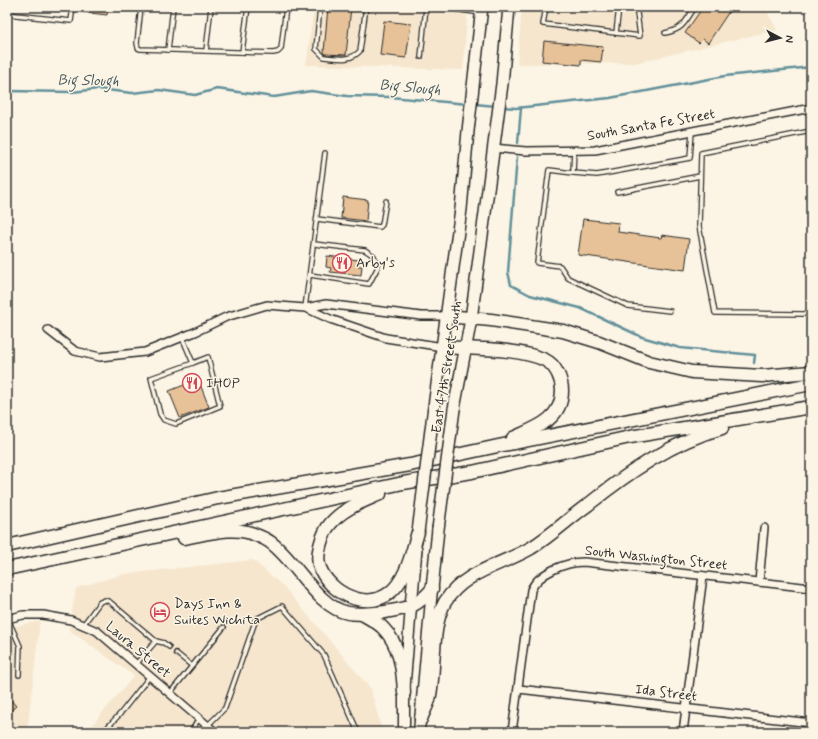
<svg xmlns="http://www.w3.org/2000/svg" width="818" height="739" font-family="Mynerve,sans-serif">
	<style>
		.built { fill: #f6e6ce }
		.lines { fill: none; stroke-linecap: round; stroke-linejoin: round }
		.stream { stroke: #62909b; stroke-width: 2.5 }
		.building { fill: #e7c298; stroke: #2b2b2b }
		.service-casing { stroke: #2b2b2b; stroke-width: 6 }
		.minor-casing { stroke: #2b2b2b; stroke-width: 10 }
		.secondary-casing { stroke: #2b2b2b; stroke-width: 13 }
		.primary-casing { stroke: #2b2b2b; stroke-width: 14 }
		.motorway-casing { stroke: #2b2b2b; stroke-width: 15 }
		.service { stroke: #fcf5e5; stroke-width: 3.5 }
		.minor { stroke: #fcf5e5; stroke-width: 7 }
		.secondary { stroke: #fcf5e5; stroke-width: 10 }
		.primary { stroke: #fcf5e5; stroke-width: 11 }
		.motorway { stroke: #fcf5e5; stroke-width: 12 }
		.primary-bridge-casing { stroke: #2b2b2b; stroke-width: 14; stroke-linecap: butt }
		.primary-bridge { stroke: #fcf5e5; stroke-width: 11 }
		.labels { text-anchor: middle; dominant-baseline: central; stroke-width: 3; stroke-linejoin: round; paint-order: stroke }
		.street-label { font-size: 14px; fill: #2b2b2b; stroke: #fcf5e5 }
		.poi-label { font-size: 14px; fill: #2b2b2b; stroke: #fcf5e5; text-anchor: start }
		.water-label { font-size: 15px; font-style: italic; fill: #42555a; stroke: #fcf5e5 }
	</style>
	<rect width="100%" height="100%" fill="#fcf5e5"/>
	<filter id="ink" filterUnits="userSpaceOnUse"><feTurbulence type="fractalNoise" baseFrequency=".025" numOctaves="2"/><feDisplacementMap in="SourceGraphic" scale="8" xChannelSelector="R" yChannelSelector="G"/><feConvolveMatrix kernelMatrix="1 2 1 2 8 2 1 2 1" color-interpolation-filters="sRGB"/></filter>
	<g filter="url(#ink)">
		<g class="built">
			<polygon points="314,7 468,7 463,70 306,65"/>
			<polygon points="522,7 765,7 777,30 635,63 517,64"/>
			<polygon points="253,560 283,586 371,689 382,732 86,732 134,676 69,630 76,588 124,574"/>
			<polygon points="40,621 27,732 7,732 7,628"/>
		</g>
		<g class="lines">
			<g class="stream">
				<polyline points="7,91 72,92 98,89 132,93 159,90 195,95 217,89 274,97 311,91 347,96 390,97 468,104"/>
				<polyline points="475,104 496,106"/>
				<polyline points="503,107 516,108 610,98 725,76 811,67"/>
				<polyline points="518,143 521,108"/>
				<polyline points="517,157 508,272 511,285 530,295 580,308 642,337 680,348 755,355 754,363"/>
			</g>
		</g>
		<g class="building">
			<polygon points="81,7 108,7 107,15 81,12"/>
			<polygon points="328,7 351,7 346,55 325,54 324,52"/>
			<polygon points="703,7 732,7 708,43 703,39 699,43 685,33"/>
			<polygon points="384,21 411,24 406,58 380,55"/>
			<polygon points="544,41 603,47 601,62 581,60 581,65 542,61"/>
			<polygon points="343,197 368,200 366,221 341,218"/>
			<polygon points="583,219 619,223 618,232 661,238 662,235 689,239 685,270 578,255"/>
			<polygon points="327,256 359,260 358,266 362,266 361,275 330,272 331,268 326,267"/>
			<polygon points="194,381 196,385 200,384 209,407 180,418 169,391"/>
			<polygon points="7,696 16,706 7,714"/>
		</g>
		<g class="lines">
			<g class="service-casing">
				<g id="service">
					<polyline points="141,7 137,43 138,48 140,49 273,53 278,52 281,49 286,7"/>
					<path d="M 320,7 L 316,49 L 324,57 C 337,58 350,62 360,51 L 366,7"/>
					<polyline points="440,7 481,13"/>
					<polyline points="546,7 543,24 640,36 637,13 633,7"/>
					<polyline points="601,7 609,8 617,7"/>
					<polyline points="7,14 71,21 73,7"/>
					<polyline points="616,33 619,7"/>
					<path d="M 665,33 C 684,29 685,22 695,7"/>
					<polyline points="168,50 173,7"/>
					<polyline points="206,51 211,7"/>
					<polyline points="242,52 248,7"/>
					<polyline points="421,57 426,7"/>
					<polyline points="811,131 701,153 699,226 715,313 804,314 811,312"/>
					<polyline points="574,150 573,173 549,170 537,263 560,266 568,278 628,306 670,311"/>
					<polyline points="573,173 597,175 690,158 692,132"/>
					<polyline points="617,192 700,176"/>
					<polyline points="317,219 380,227 382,225 386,201"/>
					<polyline points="310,275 369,284 378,267 374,256 365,250 314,244"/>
					<polyline points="305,308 325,153"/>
					<polyline points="182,337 193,363 208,357 220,406 176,424 164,420 160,414 151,378 193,363"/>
					<polyline points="8,619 20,646 19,675"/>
					<polyline points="83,625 100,602 105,600 110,602 156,641 164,643 169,647"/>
					<polyline points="176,653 192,666"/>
					<polyline points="136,664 156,641"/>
					<polyline points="170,693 224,627"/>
					<polyline points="208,725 225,708 256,619 282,606 324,655 358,732"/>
					<polyline points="103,732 120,714 150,676"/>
					<polyline points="191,732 199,718"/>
				</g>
			</g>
			<g class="minor-casing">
				<g id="minor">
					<polyline points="493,148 526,151 595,150 811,108"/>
					<polyline points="306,308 330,319 386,338 443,347"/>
					<polyline points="48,330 75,351 100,357 145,352 195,332 226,317 267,305 305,308 326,304 421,316 447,316"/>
					<polyline points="759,582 764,528"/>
					<polyline points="7,619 23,615 43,615 71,620 97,631 215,732"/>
					<polyline points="519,689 811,723"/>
					<path d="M 512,732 L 531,590 C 538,573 566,562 584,562 L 811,588"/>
					<polyline points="683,732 703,576"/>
				</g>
			</g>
			<g class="secondary-casing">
				<g id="secondary">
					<polyline points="404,732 404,693 411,607"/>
					<polyline points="419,732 432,589"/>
				</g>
			</g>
			<g class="primary-casing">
				<g id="primary">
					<polyline points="454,409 471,319 502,84 509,7"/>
					<polyline points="433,414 461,209 468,131 482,7"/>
					<polyline points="432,589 438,529"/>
					<polyline points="411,607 416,549"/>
				</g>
			</g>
			<g class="motorway-casing">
				<g id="motorway">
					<polyline points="447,316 491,320 563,331 599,342 649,362 692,372 762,376 811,372"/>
					<path d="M 443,347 C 471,349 520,348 545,360 C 556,365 562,380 562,391 C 562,420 535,428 513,438"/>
					<path d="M 380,494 C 362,502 344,508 331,523 C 322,533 315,556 320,568 C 330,593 365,610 388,594 C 406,582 412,552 418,532"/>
					<path d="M 184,538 C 207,534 235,525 256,535 C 261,537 266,539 270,542 C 296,560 316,607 348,613 C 360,615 373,613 385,612 C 408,608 416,608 432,589"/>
					<polyline points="7,546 218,498 410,465 498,446 811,384"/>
					<polyline points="7,569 403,483 472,472 630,437 811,407"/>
					<path d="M 362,614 C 369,618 377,622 383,628 C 400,645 403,670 404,693"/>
					<path d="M 421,719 C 423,713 427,706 429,700 C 436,671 430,628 445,602 C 464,571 502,565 531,548 C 552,535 569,518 589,504 C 629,472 672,442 722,428"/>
				</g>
			</g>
			<use href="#service" class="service"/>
			<use href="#minor" class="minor"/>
			<use href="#secondary" class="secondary"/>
			<use href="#primary" class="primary"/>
			<use href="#motorway" class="motorway"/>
			<g class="primary-bridge-casing">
				<g id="primary-bridge">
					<polyline points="438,529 454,409"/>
					<polyline points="418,532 433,414"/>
				</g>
			</g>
			<use href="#primary-bridge" class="primary-bridge"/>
		</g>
	</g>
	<defs>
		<g id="restaurant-ring" transform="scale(1)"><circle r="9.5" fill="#fcf5e5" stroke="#d1495b" stroke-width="1.5"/><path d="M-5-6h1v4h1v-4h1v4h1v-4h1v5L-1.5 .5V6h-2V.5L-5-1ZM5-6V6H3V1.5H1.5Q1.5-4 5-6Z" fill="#d1495b"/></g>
		<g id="hotel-ring" transform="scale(1)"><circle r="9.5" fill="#fcf5e5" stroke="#d1495b" stroke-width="1.5"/><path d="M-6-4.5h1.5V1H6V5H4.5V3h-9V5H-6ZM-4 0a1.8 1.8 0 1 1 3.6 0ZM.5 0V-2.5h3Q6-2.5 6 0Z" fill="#d1495b"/></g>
	</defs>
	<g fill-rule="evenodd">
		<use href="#restaurant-ring" x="342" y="263"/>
		<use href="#restaurant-ring" x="192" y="383"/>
		<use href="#hotel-ring" x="160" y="612"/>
	</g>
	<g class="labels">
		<g class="street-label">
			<text transform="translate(651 125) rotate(-10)">South Santa Fe Street</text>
			<text transform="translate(447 367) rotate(-81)">East 47th Street South</text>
			<text transform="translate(656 558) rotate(6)">South Washington Street</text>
			<text transform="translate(138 650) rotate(40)">Laura Street</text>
			<text transform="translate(666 693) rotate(7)">Ida Street</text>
		</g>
		<g class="poi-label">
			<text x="356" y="263">Arby's</text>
			<text x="206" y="383">IHOP</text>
			<text x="174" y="604">Days Inn &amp;<tspan x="174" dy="16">Suites Wichita</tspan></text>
		</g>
		<g class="water-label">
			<text transform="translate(88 81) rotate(1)">Big Slough</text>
			<text transform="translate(410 88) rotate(5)">Big Slough</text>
		</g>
	</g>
	<rect width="818" height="739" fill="none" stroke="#fcf5e5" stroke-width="24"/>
	<rect x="12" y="12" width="794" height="715" fill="none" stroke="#2b2b2b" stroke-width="1.5" filter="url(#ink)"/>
	<g transform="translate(780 38) rotate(97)" stroke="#fcf5e5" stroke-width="3" paint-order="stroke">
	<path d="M0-3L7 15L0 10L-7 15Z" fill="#2b2b2b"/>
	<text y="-6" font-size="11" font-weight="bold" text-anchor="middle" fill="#2b2b2b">N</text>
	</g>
</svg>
